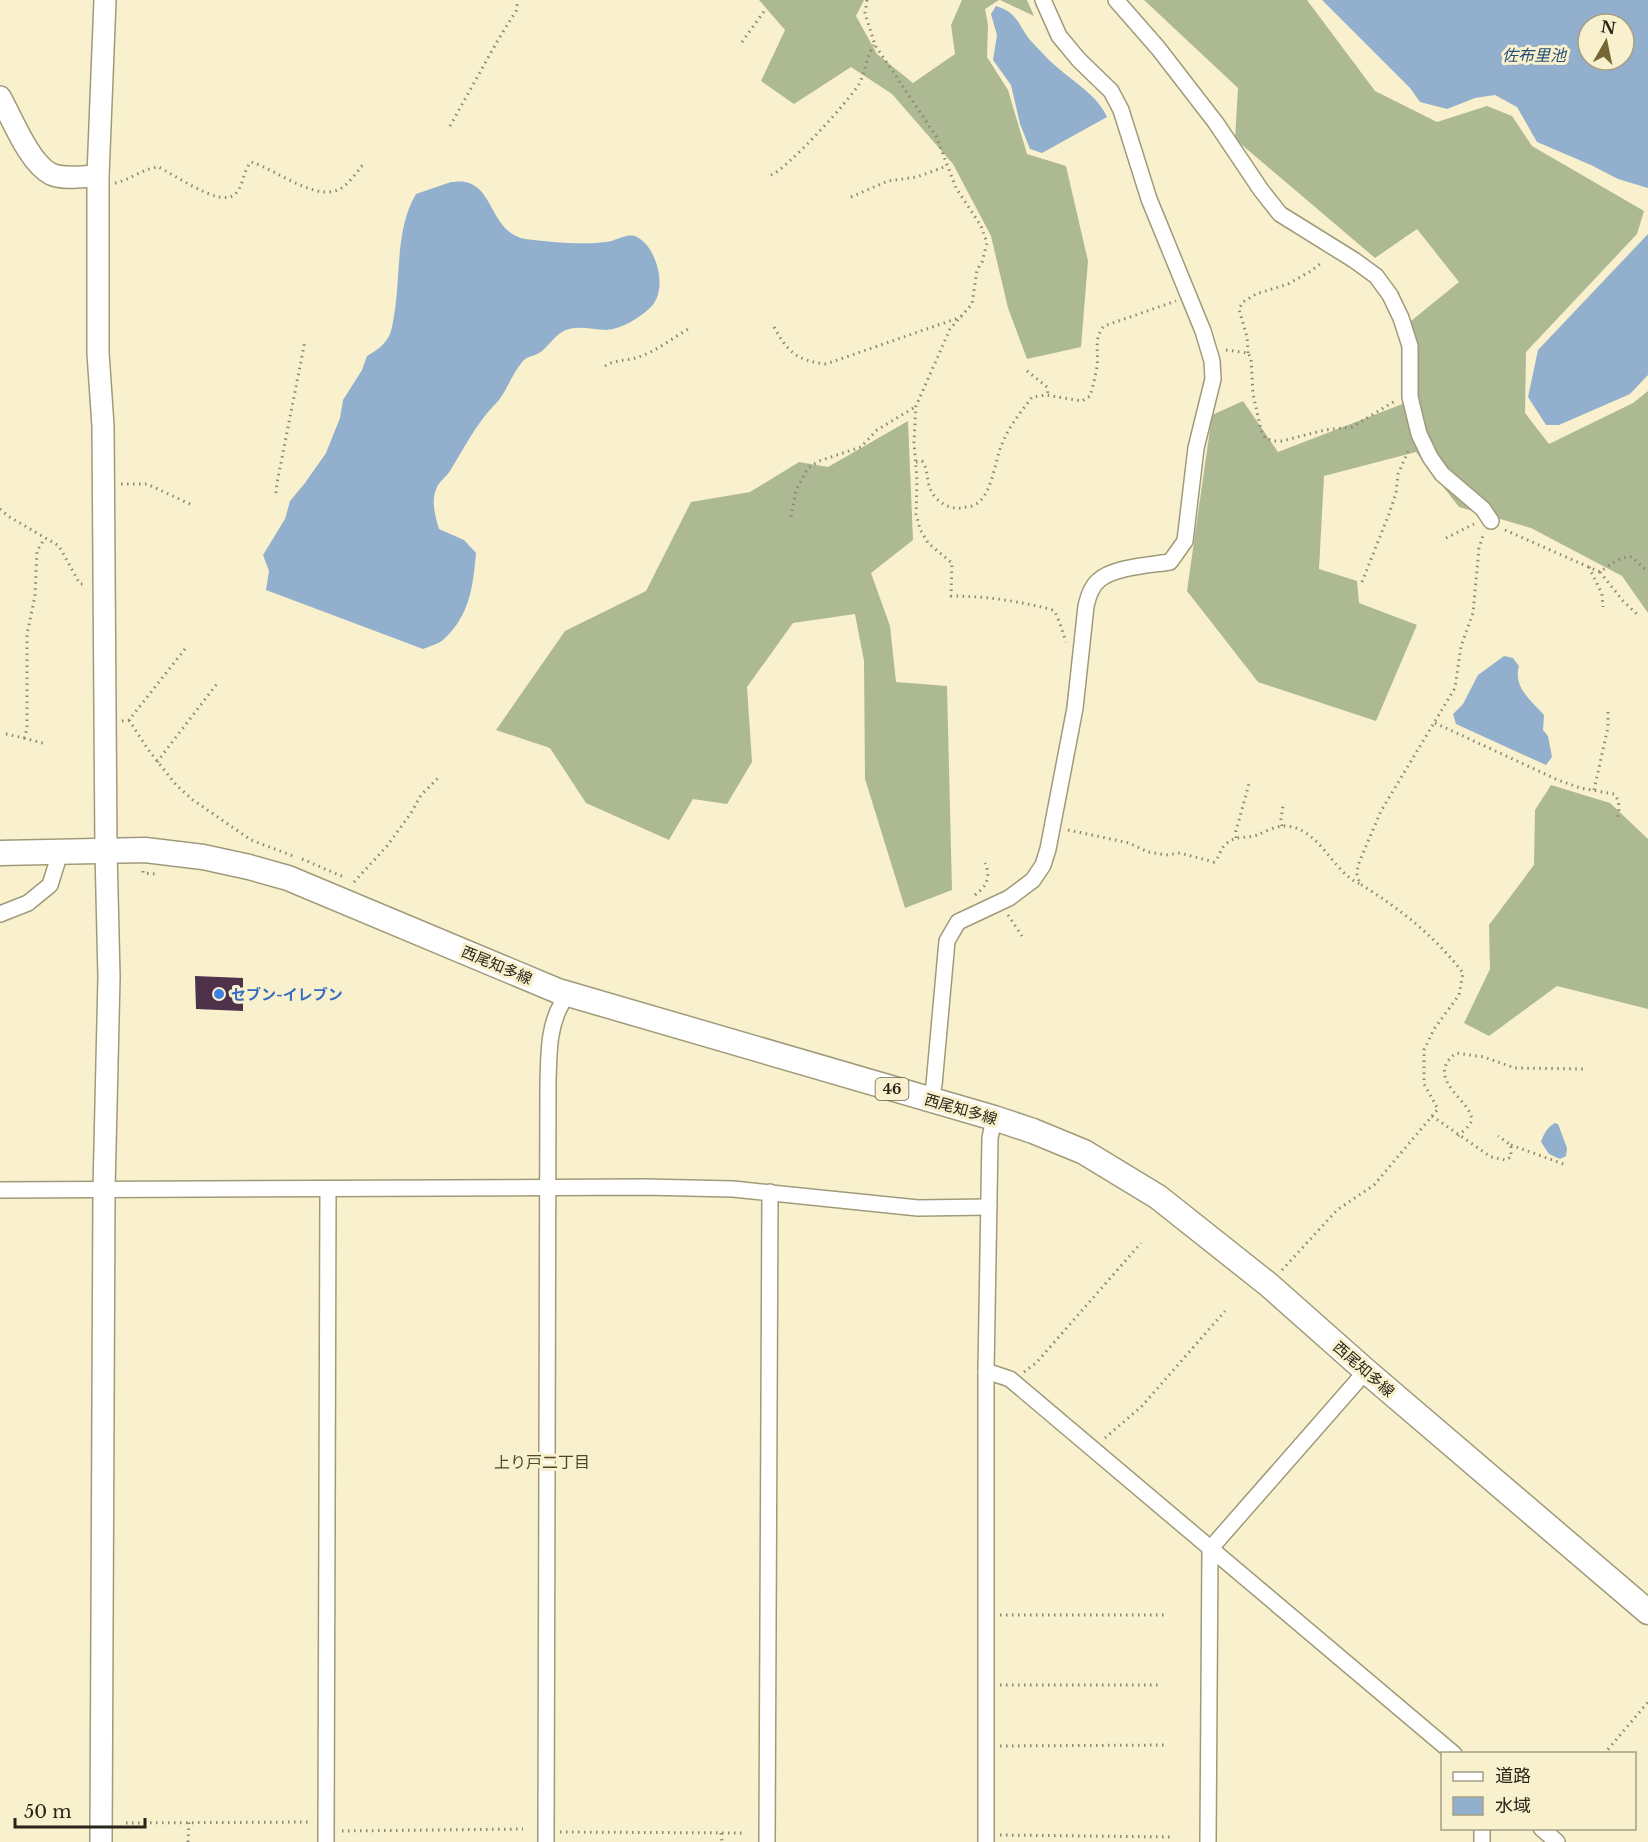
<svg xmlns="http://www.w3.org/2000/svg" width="1648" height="1842" font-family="'Libre Baskerville','Noto Sans JP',serif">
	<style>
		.forest { fill: #adb993 }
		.water { fill: #92afcd; fill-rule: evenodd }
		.building { fill: #4e3249 }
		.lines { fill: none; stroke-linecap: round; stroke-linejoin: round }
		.street-casing { stroke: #a19a79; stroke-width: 18 }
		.secondary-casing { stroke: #a19a79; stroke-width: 24 }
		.primary-casing { stroke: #a19a79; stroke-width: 27 }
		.path { stroke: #8d8871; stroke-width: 3; stroke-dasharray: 1.5 4.5; stroke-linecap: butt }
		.street { stroke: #fff; stroke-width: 15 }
		.secondary { stroke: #fff; stroke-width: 21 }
		.primary { stroke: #fff; stroke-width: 24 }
		.shop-dot { fill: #3f7fe0; stroke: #f9f1ce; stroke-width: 2 }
		.labels { text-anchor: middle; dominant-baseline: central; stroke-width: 6; stroke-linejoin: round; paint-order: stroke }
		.shield { fill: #f9f1ce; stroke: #67624f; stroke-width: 1.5 }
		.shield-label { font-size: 14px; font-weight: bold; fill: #282519 }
		.street-label { font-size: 15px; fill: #282519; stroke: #f9f1ce }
		.shop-label { font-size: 15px; font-weight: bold; fill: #366cbe; stroke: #f9f1ce; text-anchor: start }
		.water-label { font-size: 16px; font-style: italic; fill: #244f78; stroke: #f9f1ce }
		.neighbourhood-label { font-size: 16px; fill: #4f482b; stroke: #f9f1ce }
	</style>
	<rect width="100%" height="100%" fill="#f9f1ce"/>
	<g class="forest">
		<polygon points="759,0 864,0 856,16 877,54 913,83 955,54 951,25 962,0 999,0 985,9 988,25 987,57 1008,90 1027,154 1066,166 1088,261 1081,347 1027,359 1008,308 991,236 953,164 892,94 851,67 794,104 761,81 785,30"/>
		<polygon points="1000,0 1027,0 1034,16"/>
		<polygon points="1144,0 1307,0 1375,91 1437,122 1487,106 1512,116 1532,146 1644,211 1637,234 1526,352 1525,413 1549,444 1633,403 1648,391 1648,613 1622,576 1531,528 1459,507 1416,452 1324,476 1319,569 1357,581 1359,603 1417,625 1376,721 1258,682 1187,591 1212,415 1243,401 1278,452 1418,398 1411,321 1459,282 1417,229 1375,258 1235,139 1238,88"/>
		<polygon points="908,421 913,540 871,573 890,626 896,682 947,686 952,890 905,908 865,779 864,661 855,614 793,623 747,687 752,762 727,804 693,799 669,840 586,803 550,748 496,730 565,631 646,591 691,502 750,492 799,462 828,467"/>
		<polygon points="1551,785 1610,803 1648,839 1648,1009 1557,986 1489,1036 1464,1023 1490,969 1489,925 1534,865 1535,810"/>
	</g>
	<g class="water">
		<path d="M 1322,0 L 1648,0 L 1648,188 L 1618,179 L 1591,165 L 1537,142 L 1517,107 L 1495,95 L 1475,98 L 1447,109 L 1420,102 L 1410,88 ZM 1588,24 L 1624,24 L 1624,60 L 1588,60 Z"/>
		<path d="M 996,6 C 1019,13 1018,26 1031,41 C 1040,50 1048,60 1058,68 C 1075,83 1098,96 1107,117 L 1042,153 L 1030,149 L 1020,124 L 1011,85 L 993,60 L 997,35 L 991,14 Z"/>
		<path d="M 451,182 C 455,182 460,181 465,182 C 494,187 491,233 525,239 C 549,242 582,245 606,242 C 617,241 627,232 637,237 C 657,247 669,291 650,308 C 639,318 622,329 606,330 C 592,330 574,324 562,332 C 554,337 549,345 542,351 C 537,356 529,355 523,361 C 513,372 508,388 499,400 C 494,406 488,411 484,417 C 471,434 461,453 450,471 C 447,476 441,480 438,485 C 430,499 435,515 439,529 L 464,540 L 476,553 C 473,586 470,615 444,639 C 439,644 430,646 423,649 L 266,590 L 269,571 L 263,555 L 285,519 L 290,501 L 305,483 L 326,453 L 340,418 L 343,400 L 362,370 L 367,356 C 376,351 386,344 390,334 C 392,329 393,321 394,316 C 401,276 395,229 416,194 Z"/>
		<polygon points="1648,234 1648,375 1630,394 1559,425 1546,425 1528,397 1538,350"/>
		<path d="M 1504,656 L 1513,658 L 1519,666 C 1513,687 1530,699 1544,715 L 1543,730 L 1548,736 L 1552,757 L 1546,765 L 1456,724 L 1453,714 L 1463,704 L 1478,675 Z"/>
		<path d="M 1555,1123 L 1558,1124 L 1567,1148 L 1566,1156 L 1560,1159 L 1549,1154 L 1541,1142 C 1543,1135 1548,1126 1555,1123 Z"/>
	</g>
	<polygon class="building" points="195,976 243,978 243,1011 196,1009"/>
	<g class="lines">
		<g class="street-casing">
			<g id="street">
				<polyline points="1116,0 1158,48 1216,123 1261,190 1280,214 1354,260 1376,276 1390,295 1401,318 1410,346 1410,397 1419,434 1430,457 1442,474 1483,509 1491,521"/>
				<polyline points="0,914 28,903 50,885 60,853"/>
				<path d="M 930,1100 L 934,1085 L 947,941 L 958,922 L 1009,898 L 1033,880 L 1043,865 L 1048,849 L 1075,708 L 1086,606 C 1088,597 1091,587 1098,581 C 1112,567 1151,565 1170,562 L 1185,541 L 1196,448 L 1213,379 L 1212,361 L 1203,331 L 1149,199 L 1121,110 L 1111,91 L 1079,60 L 1059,36 L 1043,0"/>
				<polyline points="0,1190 645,1187 733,1189 918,1208 989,1207"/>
				<polyline points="986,1371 1010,1379 1454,1754"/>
				<polyline points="1541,1828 1557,1842"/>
				<polyline points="326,1842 328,1189"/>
				<path d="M 546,1842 L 548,1081 C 549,1054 548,1027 562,1003 L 558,991"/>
				<polyline points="767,1842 770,1192"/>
				<polyline points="986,1842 986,1371 990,1138 994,1118"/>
				<polyline points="1208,1842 1210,1549 1366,1371"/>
				<polyline points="1482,1842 1482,1828"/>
			</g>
		</g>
		<g class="secondary-casing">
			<g id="secondary">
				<path d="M 0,97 C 12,118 29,163 51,174 C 64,180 84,176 98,176"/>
				<polyline points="101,1842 104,1190 109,977 106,851 103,426 98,353 98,176 105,0"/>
			</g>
		</g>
		<g class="primary-casing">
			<polyline id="primary" points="0,853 145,850 203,857 249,867 288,878 558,991 994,1118 1033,1131 1084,1152 1158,1197 1269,1285 1366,1371 1648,1612"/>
		</g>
		<g class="path">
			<path d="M 867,0 L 865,13 L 875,45 L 936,136 L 956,188 L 981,226 L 987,243 L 982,262 L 977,270 L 972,304 L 950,329 L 916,406 L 914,442 L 917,481 L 916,514 L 920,529 L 928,543 L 952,563 L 951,596 C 982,596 1011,600 1041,607 C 1045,608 1051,609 1054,611 C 1057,613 1064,636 1066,642"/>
			<polyline points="742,42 765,10"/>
			<polyline points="450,126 498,40 516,11 518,0"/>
			<path d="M 771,175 C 787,169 849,101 859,84 C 866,71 866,57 874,45"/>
			<path d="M 115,183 C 130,180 142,169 158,167 C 174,174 219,207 234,195 C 244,187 242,172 251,162 C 276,169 319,205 343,187 C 350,182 356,173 362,166 L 365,165"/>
			<polyline points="851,197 888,181 917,177 947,166"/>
			<path d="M 774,327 C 787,351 797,361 826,364 L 961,317"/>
			<polyline points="1226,350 1248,353 1251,358 1253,394 1261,430 1265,438 1273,441 1282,441 1325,430 1352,427 1395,401"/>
			<polyline points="1248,353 1247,337 1239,309 1243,302 1256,294 1288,284 1311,271 1321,263"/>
			<path d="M 605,366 C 615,359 630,361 641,356 C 658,350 674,337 690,328"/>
			<polyline points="1027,371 1047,387 1048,395"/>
			<path d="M 916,462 L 922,461 C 930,471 924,484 936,498 C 943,505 952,509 961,508 C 965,507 971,507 974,505 C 992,498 995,459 1002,444 C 1009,426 1021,412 1032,397 L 1046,395 L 1082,401 L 1090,396 C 1093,387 1095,377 1097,367 C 1099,352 1093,339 1104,326 L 1176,301"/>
			<polyline points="121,484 147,484 192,505"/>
			<polyline points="276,493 277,483 305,341"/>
			<polyline points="0,509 8,516 59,546 80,584 85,584"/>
			<polyline points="791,517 796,490 808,468 819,461 861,447 877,430 915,407"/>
			<path d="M 1505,530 L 1600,572 C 1610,565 1620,556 1632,557 L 1648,572"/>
			<polyline points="1446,538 1474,524"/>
			<polyline points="1589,567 1602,594 1603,607"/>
			<polyline points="1600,572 1623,601 1638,615"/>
			<polyline points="1362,582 1389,514 1396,493 1398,474 1409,449"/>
			<polyline points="129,720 147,748 176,785 193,800 251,840 296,857"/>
			<polyline points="122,721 129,720 185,649"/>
			<path d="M 1435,723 L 1558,780 L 1580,788 L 1614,794 C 1621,802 1619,811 1617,821"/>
			<polyline points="6,734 24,738 27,729 27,634 35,596 37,551 45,538"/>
			<polyline points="24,738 46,744"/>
			<polyline points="157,762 219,681"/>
			<polyline points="1594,790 1608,727 1608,711"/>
			<polyline points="1282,826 1281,819 1283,806"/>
			<path d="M 1068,830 L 1129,843 L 1148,852 L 1166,855 L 1180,853 L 1214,862 C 1220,857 1220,848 1227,843 C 1237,835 1246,839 1257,835 C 1265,832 1276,826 1284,826 C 1320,827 1331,871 1360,884"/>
			<polyline points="1236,838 1236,831 1250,780"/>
			<polyline points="302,859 346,878"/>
			<polyline points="143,871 143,873 156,874"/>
			<polyline points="354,882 387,846 411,813 421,795 439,777"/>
			<path d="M 975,895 C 987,886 991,877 985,863"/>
			<polyline points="1008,915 1022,936"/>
			<polyline points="1432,1116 1491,1157 1506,1160 1511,1157 1511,1145 1498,1136"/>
			<path d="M 1458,1136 C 1462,1132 1469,1127 1471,1122 C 1477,1103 1421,1080 1456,1053 L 1484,1057 L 1515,1068 L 1585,1069"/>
			<polyline points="1511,1145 1566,1165"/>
			<path d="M 1282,1270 L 1337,1210 L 1374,1185 L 1438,1109 L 1424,1084 L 1424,1050 L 1434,1029 L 1459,995 L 1463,973 C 1435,936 1399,908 1360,884 L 1357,874 L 1358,865 L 1381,811 L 1455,688 L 1461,646 L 1473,613 L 1479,548 L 1484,533"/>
			<polyline points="1024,1372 1036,1363 1141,1243"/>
			<polyline points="1105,1438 1142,1406 1225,1311"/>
			<polyline points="1000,1615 1166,1615"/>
			<polyline points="1000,1685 1162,1685"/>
			<polyline points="1000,1746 1167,1745"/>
			<polyline points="1604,1754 1648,1702"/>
			<polyline points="126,1823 311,1822"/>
			<polyline points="342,1831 523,1829"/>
			<polyline points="560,1832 742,1833"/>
			<polyline points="721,1833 722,1842"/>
			<polyline points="1000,1835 1173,1837"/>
			<polyline points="188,1842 189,1822"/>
		</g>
		<use href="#street" class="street"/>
		<use href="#secondary" class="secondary"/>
		<use href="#primary" class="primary"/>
	</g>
	<circle class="shop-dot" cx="219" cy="994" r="6"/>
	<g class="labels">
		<rect class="shield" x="875.5" y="1078" width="33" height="22" rx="4.5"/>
		<g class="shield-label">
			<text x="892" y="1089">46</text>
		</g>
		<g class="street-label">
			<text transform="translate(497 965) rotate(23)">西尾知多線</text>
			<text transform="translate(961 1109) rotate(16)">西尾知多線</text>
			<text transform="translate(1364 1369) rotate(41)">西尾知多線</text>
		</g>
		<g class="shop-label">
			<text x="231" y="994">セブン-イレブン</text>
		</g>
		<g class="water-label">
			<text x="1534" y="55">佐布里池</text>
		</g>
		<g class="neighbourhood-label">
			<text x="542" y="1462">上り戸二丁目</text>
		</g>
	</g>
	<rect x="1441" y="1752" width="195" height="78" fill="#f9f1ce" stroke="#a59f86" stroke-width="1.5"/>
	<rect x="1453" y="1772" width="30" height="9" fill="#ffffff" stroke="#a59f86" stroke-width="1.5"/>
	<text x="1495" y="1782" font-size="18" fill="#282519">道路</text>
	<rect x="1453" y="1797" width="30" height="18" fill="#92afcd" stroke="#a59f86" stroke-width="1.5"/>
	<text x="1495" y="1812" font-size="18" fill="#282519">水域</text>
	<g transform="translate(1606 42) rotate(9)"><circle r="28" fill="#f9f1ce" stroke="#a59f86" stroke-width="1.5"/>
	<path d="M0-4.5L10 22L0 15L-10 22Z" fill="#756634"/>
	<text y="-9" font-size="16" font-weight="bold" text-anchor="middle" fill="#282519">N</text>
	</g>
	<path d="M15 1818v9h130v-9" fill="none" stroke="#282519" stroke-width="3"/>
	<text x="24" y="1818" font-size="18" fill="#282519" stroke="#f9f1ce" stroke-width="4.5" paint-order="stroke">50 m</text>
</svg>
